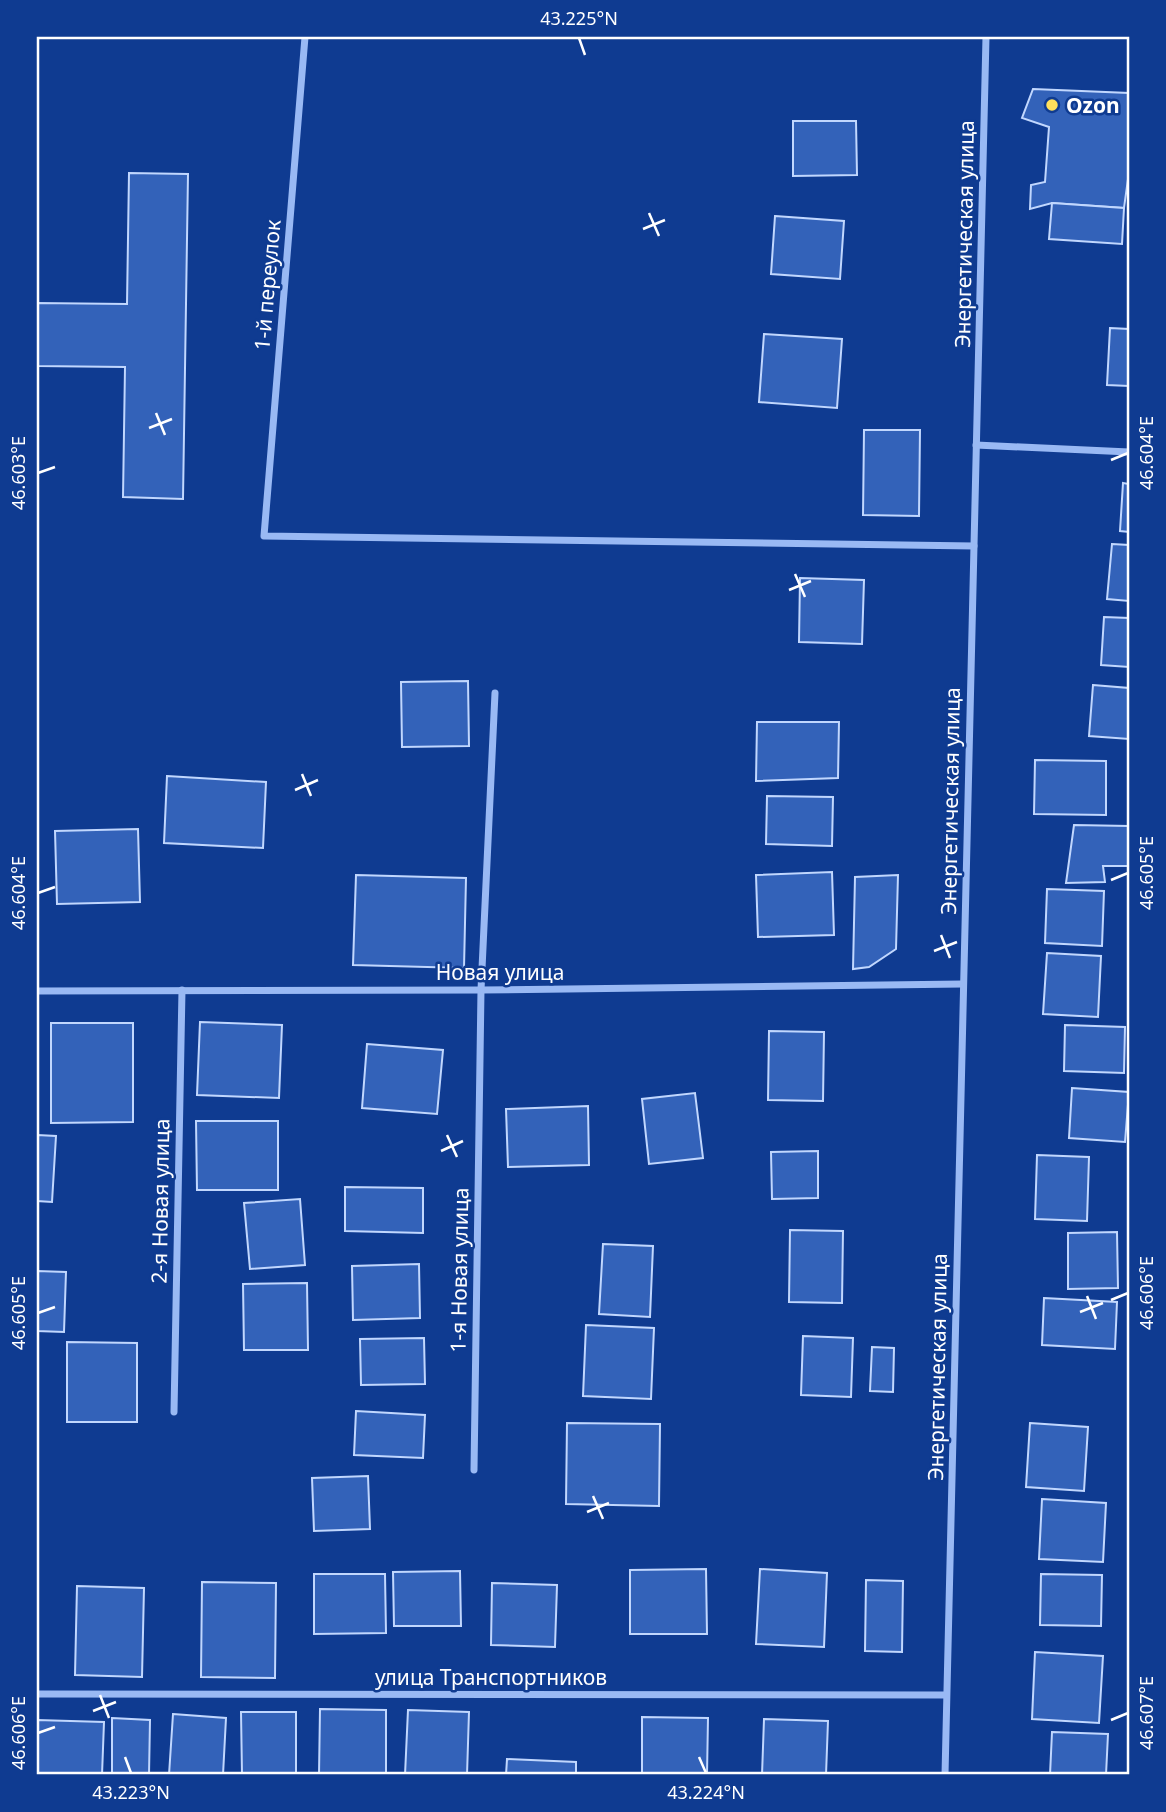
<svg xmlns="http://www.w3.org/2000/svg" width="1166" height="1812" font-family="'Noto Sans',sans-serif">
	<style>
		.building { fill: #3362b9; stroke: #c1d7fe; stroke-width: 2 }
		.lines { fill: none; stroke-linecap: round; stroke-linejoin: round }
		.minor { stroke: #99b9f4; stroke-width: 7 }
		.ticks { fill: none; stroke: #fff; stroke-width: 2.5 }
		.poi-dot { fill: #ffe05c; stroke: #0f3b91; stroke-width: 2.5 }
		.labels { text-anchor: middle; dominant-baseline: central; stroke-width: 5; stroke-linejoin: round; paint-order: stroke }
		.poi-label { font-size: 21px; font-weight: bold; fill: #fff; stroke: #0f3b91; text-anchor: start }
		.street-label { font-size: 21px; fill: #fff; stroke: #0f3b91 }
		.neatline { fill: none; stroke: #fff; stroke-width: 2.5 }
		.ticks-label { font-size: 18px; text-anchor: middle; fill: #fff }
	</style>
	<rect width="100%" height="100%" fill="#0f3b91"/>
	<g class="building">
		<polygon points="1033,89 1129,93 1129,172 1124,208 1052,203 1030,209 1031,185 1045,182 1049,127 1022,118"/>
		<polygon points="793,121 856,121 857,175 793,176"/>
		<polygon points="129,173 188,174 183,499 123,497 125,367 37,366 37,303 127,304"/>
		<polygon points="1052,203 1124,208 1122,244 1049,239"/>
		<polygon points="775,216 844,221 840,279 771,274"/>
		<polygon points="1110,328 1129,329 1129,386 1107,385"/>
		<polygon points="764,334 842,339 837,408 759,402"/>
		<polygon points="864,430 920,430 919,516 863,515"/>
		<polygon points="1123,483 1129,484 1129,532 1120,531"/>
		<polygon points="1112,544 1129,545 1129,601 1107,599"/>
		<polygon points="800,578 864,580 862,644 799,642"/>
		<polygon points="1104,617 1129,618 1129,667 1101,665"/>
		<polygon points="468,681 469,746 402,747 401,682"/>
		<polygon points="1093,685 1129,688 1129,739 1089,736"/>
		<polygon points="757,722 839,722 838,778 756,781"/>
		<polygon points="1035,760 1106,761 1106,815 1034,814"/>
		<polygon points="167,776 266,782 263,848 164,843"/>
		<polygon points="767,796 833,797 832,846 766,844"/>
		<polygon points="1074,825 1129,826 1129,866 1103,866 1105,882 1066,883"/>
		<polygon points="138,829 140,902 57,904 55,831"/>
		<polygon points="832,872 834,935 758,937 756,875"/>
		<polygon points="356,875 466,878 464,968 353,965"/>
		<polygon points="898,875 896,949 869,967 853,969 855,877"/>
		<polygon points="1047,889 1104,891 1102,946 1045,943"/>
		<polygon points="1047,953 1101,956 1098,1017 1043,1014"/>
		<polygon points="200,1022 282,1025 279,1098 197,1095"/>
		<polygon points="51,1023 133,1023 133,1122 51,1123"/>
		<polygon points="1065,1025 1125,1027 1124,1073 1064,1071"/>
		<polygon points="769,1031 824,1032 823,1101 768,1100"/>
		<polygon points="367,1044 443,1050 437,1114 362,1108"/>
		<polygon points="1072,1088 1129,1092 1125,1142 1069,1138"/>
		<polygon points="695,1093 703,1158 649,1164 642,1099"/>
		<polygon points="588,1106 589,1165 508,1167 506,1109"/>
		<polygon points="196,1121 278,1121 278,1190 197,1190"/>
		<polygon points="37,1135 56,1136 52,1202 37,1201"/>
		<polygon points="818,1151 818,1198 772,1199 771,1152"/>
		<polygon points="1037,1155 1089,1157 1087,1221 1035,1219"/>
		<polygon points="345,1187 423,1188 423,1233 345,1231"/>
		<polygon points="300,1199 305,1265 250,1269 244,1203"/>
		<polygon points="790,1230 843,1231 842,1303 789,1302"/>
		<polygon points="1117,1232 1118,1288 1068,1289 1068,1233"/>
		<polygon points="603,1244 653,1246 650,1317 599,1314"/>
		<polygon points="419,1264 420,1318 353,1320 352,1266"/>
		<polygon points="37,1271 66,1272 64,1332 37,1331"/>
		<polygon points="307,1283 308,1350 244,1350 243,1284"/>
		<polygon points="1044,1298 1117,1302 1115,1349 1042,1345"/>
		<polygon points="586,1325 654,1328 651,1399 583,1396"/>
		<polygon points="803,1336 853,1338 851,1397 801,1395"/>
		<polygon points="424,1338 425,1384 361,1385 360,1339"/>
		<polygon points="67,1342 137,1343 137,1422 67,1422"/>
		<polygon points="872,1347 894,1348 893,1392 870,1391"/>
		<polygon points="356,1411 425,1415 423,1458 354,1455"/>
		<polygon points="567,1423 660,1424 659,1506 566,1504"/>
		<polygon points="1030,1423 1088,1427 1084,1491 1026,1487"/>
		<polygon points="368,1476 370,1529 314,1531 312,1478"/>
		<polygon points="1042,1499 1106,1503 1103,1562 1039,1559"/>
		<polygon points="706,1569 707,1634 630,1634 630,1570"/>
		<polygon points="760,1569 827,1573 824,1647 756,1644"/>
		<polygon points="460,1571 461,1626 394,1626 393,1572"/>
		<polygon points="314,1574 385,1574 386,1633 314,1634"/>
		<polygon points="1041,1574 1102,1575 1101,1626 1040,1625"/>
		<polygon points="866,1580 903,1581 902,1652 865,1651"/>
		<polygon points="202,1582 276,1583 275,1678 201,1677"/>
		<polygon points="492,1583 557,1585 555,1647 491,1645"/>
		<polygon points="77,1586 144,1588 142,1677 75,1675"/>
		<polygon points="1035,1652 1103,1656 1099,1723 1032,1719"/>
		<polygon points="320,1709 386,1710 386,1775 319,1775"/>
		<polygon points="408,1710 469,1712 467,1775 405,1775"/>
		<polygon points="241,1712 296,1712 296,1775 242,1775"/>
		<polygon points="173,1714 226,1718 223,1775 169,1775"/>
		<polygon points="642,1717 708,1718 707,1775 642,1775"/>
		<polygon points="112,1718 150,1720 149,1775 112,1775"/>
		<polygon points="764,1719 828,1721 826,1775 762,1775"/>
		<polygon points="37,1720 104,1722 102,1775 37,1775"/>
		<polygon points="1052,1732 1108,1734 1106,1775 1050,1775"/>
		<polygon points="507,1759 576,1762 576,1775 506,1775"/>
	</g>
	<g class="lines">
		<g class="minor">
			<polyline points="305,37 264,536 974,546"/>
			<polyline points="976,445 1129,452"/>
			<polyline points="37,991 481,990 963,984"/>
			<polyline points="174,1412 182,990"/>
			<polyline points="474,1470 481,990 495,693"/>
			<polyline points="37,1694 946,1695"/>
			<polyline points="945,1775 986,37"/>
		</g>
	</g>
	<path class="ticks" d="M 579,38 L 585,55M 649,213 L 659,236M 643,229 L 665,220M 156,413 L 165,435M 149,428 L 172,419M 1111,460 L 1128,453M 38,473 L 55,467M 795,574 L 805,597M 789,590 L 811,581M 302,774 L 311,796M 295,790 L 318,780M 1111,880 L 1128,873M 38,893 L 55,887M 941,935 L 950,958M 934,951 L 957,942M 447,1135 L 457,1157M 441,1151 L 463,1141M 1087,1296 L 1096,1319M 1111,1300 L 1128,1293M 1080,1312 L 1103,1303M 38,1313 L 55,1307M 593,1496 L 603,1519M 587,1512 L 609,1503M 100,1695 L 109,1718M 93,1711 L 116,1702M 1111,1720 L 1128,1713M 38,1733 L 55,1727M 125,1757 L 131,1773M 699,1757 L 706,1773"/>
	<circle class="poi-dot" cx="1052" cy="105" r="7"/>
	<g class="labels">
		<g class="poi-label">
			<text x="1066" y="105">Ozon</text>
		</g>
		<g class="street-label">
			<text transform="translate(964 234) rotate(-89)">Энергетическая улица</text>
			<text transform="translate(267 285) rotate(-85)">1-й переулок</text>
			<text transform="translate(950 801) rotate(-89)">Энергетическая улица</text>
			<text x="500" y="972">Новая улица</text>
			<text transform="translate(160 1201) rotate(-89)">2-я Новая улица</text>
			<text transform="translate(459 1270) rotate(-89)">1-я Новая улица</text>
			<text transform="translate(937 1367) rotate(-89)">Энергетическая улица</text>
			<text x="491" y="1677">улица Транспортников</text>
		</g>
	</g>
	<rect width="1166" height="1812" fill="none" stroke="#0f3b91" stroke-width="77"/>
	<rect x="38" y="38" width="1090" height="1735" class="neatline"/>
	<g class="ticks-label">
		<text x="579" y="25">43.225°N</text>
		<text transform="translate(1147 453) rotate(-90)" y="6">46.604°E</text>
		<text transform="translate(19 473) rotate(-90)" y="6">46.603°E</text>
		<text transform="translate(1147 873) rotate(-90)" y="6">46.605°E</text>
		<text transform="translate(19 893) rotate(-90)" y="6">46.604°E</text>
		<text transform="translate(1147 1293) rotate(-90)" y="6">46.606°E</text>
		<text transform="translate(19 1313) rotate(-90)" y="6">46.605°E</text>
		<text transform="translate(1147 1713) rotate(-90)" y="6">46.607°E</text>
		<text transform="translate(19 1733) rotate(-90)" y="6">46.606°E</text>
		<text x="131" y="1799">43.223°N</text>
		<text x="706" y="1799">43.224°N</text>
	</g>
</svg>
